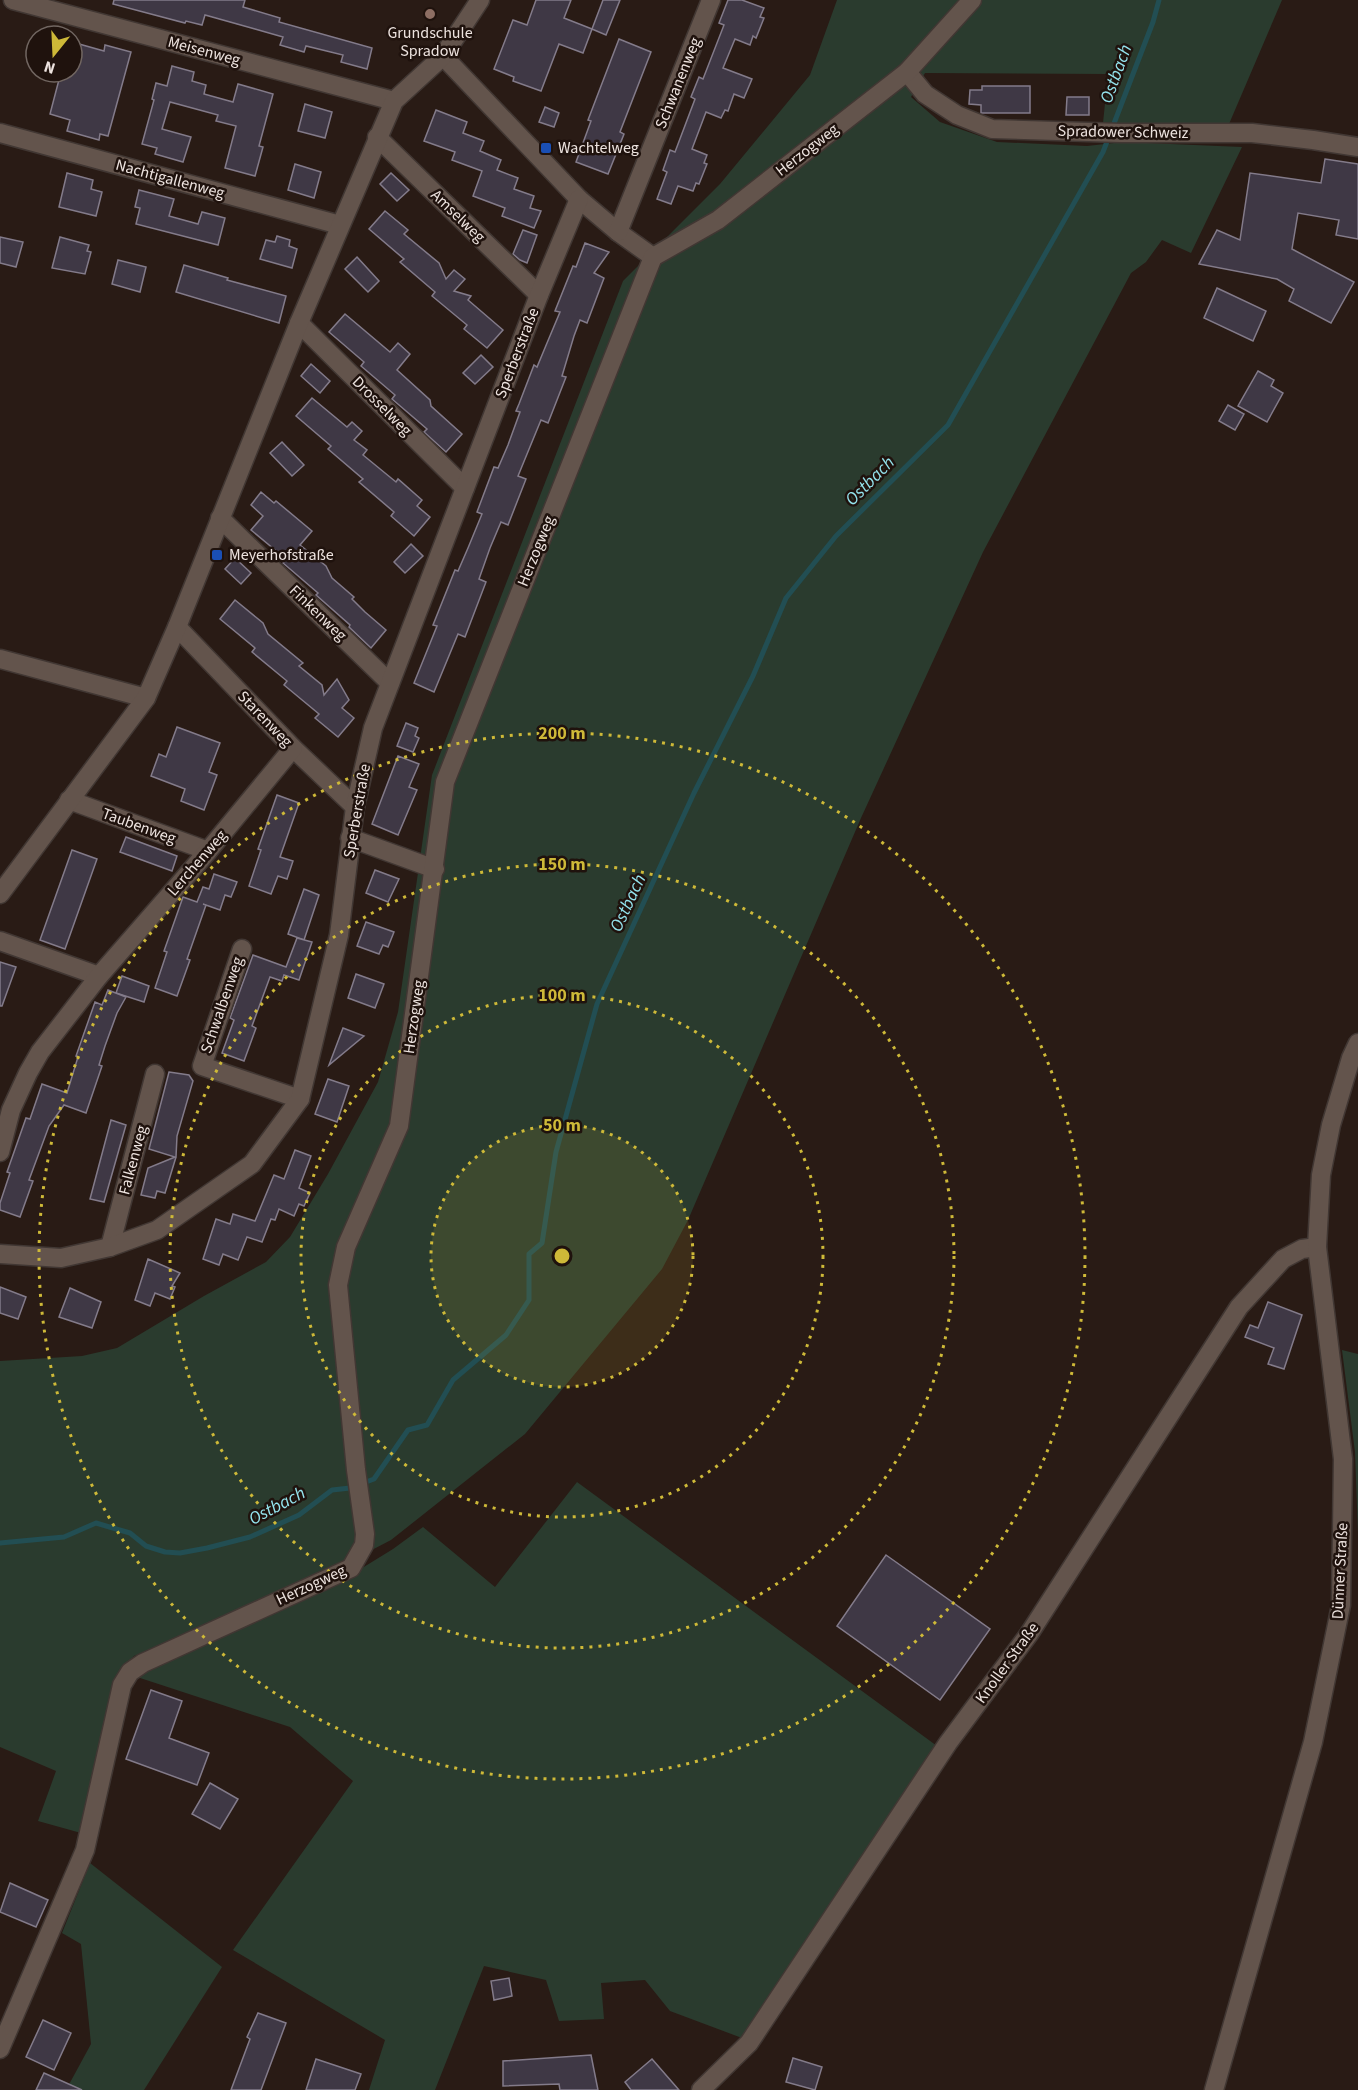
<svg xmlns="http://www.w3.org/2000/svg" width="1358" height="2090" font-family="'Source Sans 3',sans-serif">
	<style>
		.green { fill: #2a3b2e }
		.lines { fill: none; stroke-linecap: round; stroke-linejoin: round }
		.stream { stroke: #224e53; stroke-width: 5 }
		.building { fill: #3f3845; stroke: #837b8a; stroke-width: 1.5 }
		.minor-casing { stroke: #413733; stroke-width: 21 }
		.minor { stroke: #63544c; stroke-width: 18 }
		.ring { fill: none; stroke: #ceb938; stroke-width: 3; stroke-dasharray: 3 6 }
		.education-dot { fill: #8d6e63; stroke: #1f120d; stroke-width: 2 }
		.transit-dot { fill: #1a4fb4; stroke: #1f120d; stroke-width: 2 }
		.labels { text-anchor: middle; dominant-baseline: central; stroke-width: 5; stroke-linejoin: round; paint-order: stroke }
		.poi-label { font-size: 16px; fill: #ede3df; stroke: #1f120d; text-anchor: start }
		.street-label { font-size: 16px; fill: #ede3df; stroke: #1f120d }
		.water-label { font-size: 18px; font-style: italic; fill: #94e3ed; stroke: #1f120d }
		.centre { fill: #ceb938; stroke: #1f120d; stroke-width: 3 }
		.ring-label { font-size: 18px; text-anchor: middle; font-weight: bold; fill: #ceb938; stroke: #1f120d; stroke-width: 5; stroke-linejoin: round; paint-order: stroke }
	</style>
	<rect width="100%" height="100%" fill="#291b15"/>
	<g class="green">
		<polygon points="837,0 1282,0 1229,124 1103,123 1108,74 925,73 911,97 940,122 997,142 1087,146 1123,142 1242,147 1191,253 1162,240 1146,262 1131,273 983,552 861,818 688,1220 662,1269 525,1434 391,1540 345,1564 134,1656 119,1674 81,1833 38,1821 56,1771 0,1747 0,1361 82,1356 117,1348 204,1296 266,1262 290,1237 328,1174 378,1082 398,1012 432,775 623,281 720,184 810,75"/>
		<polygon points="1342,1350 1358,1354 1358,1534 1355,1452"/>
		<polygon points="577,1482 937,1746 742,2038 670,2011 645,1980 601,1983 604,2019 559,2021 546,1980 484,1966 435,2090 369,2090 385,2040 233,1950 353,1781 290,1727 134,1676 354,1573 393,1549 423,1527 495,1587"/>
		<polygon points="90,1863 222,1967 144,2090 66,2090 91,2044 81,1944 62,1933"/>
	</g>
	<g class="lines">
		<polyline class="stream" points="0,1543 64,1537 96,1523 130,1533 146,1546 165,1552 180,1553 207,1548 250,1537 299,1515 332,1490 350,1488 374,1479 408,1430 427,1425 453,1380 506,1335 529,1300 529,1254 542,1243 556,1152 597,1004 694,793 753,676 786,598 836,536 948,425 1103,152 1153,22 1159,0"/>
	</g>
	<g class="building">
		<polygon points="114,0 245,0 243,7 280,18 279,22 372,48 367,69 341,62 343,55 306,46 304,52 280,45 283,37 255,29 205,15 202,25 186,21 185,23 113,4"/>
		<polygon points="536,0 571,0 564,18 592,29 603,0 620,0 606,35 592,29 583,53 559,44 541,91 513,81 514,77 494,69 513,20 527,25"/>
		<polygon points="728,0 742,0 764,8 760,17 764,18 756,38 753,36 750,45 735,39 723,68 752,79 744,98 734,94 728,111 725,110 721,118 706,112 692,149 707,155 704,163 707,164 699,184 696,183 693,191 678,186 671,204 657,199 667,172 663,170 670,150 675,152 695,99 691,97 699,77 703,79 724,25 719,23"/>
		<polygon points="619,39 651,52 620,132 624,134 608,174 576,162 591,121 588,120"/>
		<polygon points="72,42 104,51 105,45 131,52 108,136 100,134 99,140 67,131 70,120 50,114 61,72 72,72"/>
		<polygon points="172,66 194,72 192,81 206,85 204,94 233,102 238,84 273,94 259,146 263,147 255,176 225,168 236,126 216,121 218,115 170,102 162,129 191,137 183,162 155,154 157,148 142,144 154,100 152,99 156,83 167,86"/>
		<polygon points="982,86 1030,86 1030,113 981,113 981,105 969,104 970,90 982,90"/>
		<polygon points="1067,97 1089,97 1089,115 1066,115"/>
		<polygon points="305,104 332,112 325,138 298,131"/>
		<polygon points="545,107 559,113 554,127 539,122"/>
		<polygon points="436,110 467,122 463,133 484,141 480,151 501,160 497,170 518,178 514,189 534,196 530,208 541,211 534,228 502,216 505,208 473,196 482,171 452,160 455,152 424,141"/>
		<polygon points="1325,159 1358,164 1358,239 1336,235 1339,220 1298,213 1292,249 1354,282 1331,323 1289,301 1294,289 1277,279 1199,264 1217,230 1240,240 1250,173 1321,183"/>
		<polygon points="295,164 321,172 314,198 288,190"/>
		<polygon points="67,173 93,180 91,189 102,192 96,216 59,207"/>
		<polygon points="391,173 409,190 397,201 380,184"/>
		<polygon points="139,190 174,199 169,216 198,224 202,212 225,218 218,245 136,224 140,208 135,207"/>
		<polygon points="385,211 408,230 404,234 439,263 446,279 454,270 465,279 454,291 471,296 468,300 503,330 487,348 464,329 467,325 432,296 435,292 400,262 404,259 369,229"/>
		<polygon points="523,230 537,235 527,263 520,260 513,254"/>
		<polygon points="277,236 290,240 289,246 297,249 292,268 260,259 266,240 275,242"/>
		<polygon points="0,237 23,242 16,267 0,263"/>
		<polygon points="60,237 89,245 87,251 91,252 85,274 52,268"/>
		<polygon points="585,243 609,252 594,273 604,278 587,323 580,320 574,336 562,376 566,377 548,423 541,420 518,476 526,479 508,525 501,522 490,548 479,579 486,582 465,637 458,634 434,692 414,683 437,626 433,625 455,570 458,571 468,548 482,514 477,512 494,467 498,468 508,445 520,412 516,411 519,404 534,365 537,367 547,343 560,312 555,311 573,266 576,267"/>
		<polygon points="357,257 379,281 368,292 345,269"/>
		<polygon points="118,260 146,267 140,292 112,284"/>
		<polygon points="184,265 228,278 227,280 286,296 279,323 176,292"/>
		<polygon points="1217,288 1266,311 1253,341 1204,318"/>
		<polygon points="345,314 390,352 398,343 410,354 397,370 430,400 431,406 462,434 446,452 424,432 427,429 392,399 395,395 361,366 364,362 329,332"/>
		<polygon points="481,355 493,367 475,384 463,373"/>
		<polygon points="311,364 330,381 320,393 301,376"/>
		<polygon points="1258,371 1274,380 1271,386 1283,393 1267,422 1238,406"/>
		<polygon points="312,398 347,427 352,422 362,431 354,440 367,450 363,455 396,482 398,479 422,500 417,506 430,517 414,536 391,516 394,512 359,482 363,479 328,449 331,446 296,416"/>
		<polygon points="1228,405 1244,414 1235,430 1219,421"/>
		<polygon points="282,442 304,465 292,476 270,453"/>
		<polygon points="261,492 274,503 276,501 312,531 300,545 326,566 332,578 354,597 352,599 365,612 386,630 371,648 349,627 350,625 316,595 318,593 283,563 286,559 251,530 263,516 251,505"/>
		<polygon points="411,544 423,556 405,573 394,562"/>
		<polygon points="235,558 251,573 241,584 225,569"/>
		<polygon points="235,600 263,623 268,634 303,663 299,666 322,685 324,695 337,679 349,700 342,708 354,718 338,737 315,718 319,714 284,685 287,681 252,652 255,648 220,619"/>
		<polygon points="406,723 418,728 415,736 419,738 413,752 397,746"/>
		<polygon points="177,727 220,743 209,772 217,775 204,810 181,801 185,789 151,776 159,754 166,757"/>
		<polygon points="398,756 419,764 409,787 417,790 398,835 372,824"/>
		<polygon points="277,795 299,803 280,857 293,861 287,879 278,876 271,894 249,886 261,850 258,849"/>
		<polygon points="126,837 177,856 172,871 120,852"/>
		<polygon points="72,850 97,859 65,949 40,940"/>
		<polygon points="375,870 399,879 388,902 366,893"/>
		<polygon points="214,874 237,882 231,897 225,895 220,910 203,904 206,905 187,959 190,960 177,996 155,988 167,952 164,951 183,897 197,902 203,887 209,889"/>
		<polygon points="304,889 319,895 304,940 288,934"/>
		<polygon points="366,922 394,932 388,947 383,945 379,954 357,946"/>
		<polygon points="297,938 312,942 299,980 284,975 282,981 270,977 252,1026 256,1028 244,1061 222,1053 234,1020 230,1018 253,955 286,967"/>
		<polygon points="0,962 16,967 2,1006 0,1006"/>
		<polygon points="356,974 384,984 375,1008 348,998"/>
		<polygon points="122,976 149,986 144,1002 116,993"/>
		<polygon points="108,990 126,997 117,1013 105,1046 99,1065 102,1066 86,1113 64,1105 49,1126 29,1180 33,1181 20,1217 0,1210 0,1203 10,1173 7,1172 26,1118 30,1119 42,1084 67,1093 78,1057 76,1056 95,1002 102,1005"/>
		<polygon points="343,1028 364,1036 329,1065"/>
		<polygon points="169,1072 189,1075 193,1081 177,1136 176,1157 165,1193 157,1191 155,1198 141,1195 148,1168 175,1157 149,1149"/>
		<polygon points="328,1079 349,1086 337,1122 315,1114"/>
		<polygon points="111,1120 126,1125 104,1202 90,1199"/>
		<polygon points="295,1150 311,1156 299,1188 310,1193 304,1206 299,1204 294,1216 279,1209 275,1220 271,1219 262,1242 247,1237 238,1260 223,1254 219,1265 203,1259 216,1219 230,1224 233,1214 255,1221 274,1175 284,1179"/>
		<polygon points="148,1259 180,1273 172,1286 175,1287 170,1299 155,1293 150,1306 135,1300"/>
		<polygon points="0,1287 26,1297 18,1319 0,1313"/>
		<polygon points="70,1288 101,1302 92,1328 59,1317"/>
		<polygon points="1268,1302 1302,1315 1284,1369 1268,1364 1274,1348 1245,1337 1250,1325 1258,1328"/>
		<polygon points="886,1555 990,1629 940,1700 837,1626"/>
		<polygon points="151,1690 182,1701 169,1738 209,1753 197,1785 126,1759"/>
		<polygon points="210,1783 238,1799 220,1829 192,1814"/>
		<polygon points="10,1883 48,1900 36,1927 0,1912"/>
		<polygon points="509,1978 512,1996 494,2000 491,1981"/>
		<polygon points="258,2013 286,2023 261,2090 231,2090 250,2039 247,2037"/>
		<polygon points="43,2020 71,2033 54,2070 26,2057"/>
		<polygon points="591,2055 598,2090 560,2090 559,2084 503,2086 503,2061"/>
		<polygon points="793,2058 822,2067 815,2090 786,2082"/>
		<polygon points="316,2059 361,2074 355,2090 306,2090"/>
		<polygon points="652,2059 679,2090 631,2090 625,2082"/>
		<polygon points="44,2073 82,2090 36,2090"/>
	</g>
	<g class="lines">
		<g class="minor-casing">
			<g id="minor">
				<polyline points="13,0 394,101"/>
				<polyline points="443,56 579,199 618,232 653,257"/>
				<polyline points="907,72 925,94 957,115 992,129 1121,133 1252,133 1313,140 1358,147"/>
				<polyline points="0,133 340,225"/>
				<polyline points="377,137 539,295"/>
				<polyline points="618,232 711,0"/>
				<polyline points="299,323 465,488"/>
				<polyline points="220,518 390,683"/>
				<polyline points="177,627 293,748 355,807"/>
				<polyline points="0,659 146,698"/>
				<polyline points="69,800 208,851"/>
				<polyline points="350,838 435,869"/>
				<polyline points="0,894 146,698 177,627 299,323 394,101 443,56 480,0"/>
				<polyline points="0,941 99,976"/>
				<polyline points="242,949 202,1066 300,1099"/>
				<polyline points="0,1152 11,1110 28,1073 40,1052 99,976 208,851 293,748"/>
				<polyline points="110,1247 155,1074"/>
				<polyline points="0,1254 61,1258 110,1247 157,1230 252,1164 300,1099 339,935 355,807 373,728 539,295 579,199"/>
				<polyline points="0,2049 85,1850 122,1685 130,1672 143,1663 351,1568 364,1545 365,1534 356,1470 338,1285 346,1247 399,1126 445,782 653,257 718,220 907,72 972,0"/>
				<polyline points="701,2090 749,2043 948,1743 1029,1634 1239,1307 1283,1259 1302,1249 1317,1247"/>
				<polyline points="1214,2090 1313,1742 1341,1605 1343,1459 1317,1247 1321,1175 1331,1125 1351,1058 1358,1043"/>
			</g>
		</g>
		<use href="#minor" class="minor"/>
	</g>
	<circle cx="562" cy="1256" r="131" fill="#ceb938" fill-opacity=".12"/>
	<g class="ring">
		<circle cx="562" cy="1256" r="131"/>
		<circle cx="562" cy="1256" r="261"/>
		<circle cx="562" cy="1256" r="392"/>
		<circle cx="562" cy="1256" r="523"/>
	</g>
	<circle class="education-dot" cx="430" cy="14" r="6"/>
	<g class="transit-dot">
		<rect x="540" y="142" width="12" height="12" rx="3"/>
		<rect x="211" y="549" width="12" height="12" rx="3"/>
	</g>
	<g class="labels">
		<g class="poi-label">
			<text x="430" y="33" text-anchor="middle">Grundschule<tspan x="430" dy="18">Spradow</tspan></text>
			<text x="558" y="148">Wachtelweg</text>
			<text x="229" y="555">Meyerhofstraße</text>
		</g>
		<g class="street-label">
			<text transform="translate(204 51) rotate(15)">Meisenweg</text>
			<text transform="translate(678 83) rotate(-68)">Schwanenweg</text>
			<text transform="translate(1123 132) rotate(1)">Spradower Schweiz</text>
			<text transform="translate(807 150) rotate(-38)">Herzogweg</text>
			<text transform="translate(170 179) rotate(15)">Nachtigallenweg</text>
			<text transform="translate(458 216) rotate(44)">Amselweg</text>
			<text transform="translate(517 353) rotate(-69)">Sperberstraße</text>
			<text transform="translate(382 406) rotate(45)">Drosselweg</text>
			<text transform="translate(536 551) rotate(-68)">Herzogweg</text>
			<text transform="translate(318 613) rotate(44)">Finkenweg</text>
			<text transform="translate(265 719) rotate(46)">Starenweg</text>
			<text transform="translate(357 811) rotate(-80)">Sperberstraße</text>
			<text transform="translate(139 826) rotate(20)">Taubenweg</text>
			<text transform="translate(197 863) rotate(-49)">Lerchenweg</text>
			<text transform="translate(222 1005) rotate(-71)">Schwalbenweg</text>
			<text transform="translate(414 1017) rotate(-82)">Herzogweg</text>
			<text transform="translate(133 1160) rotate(-75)">Falkenweg</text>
			<text transform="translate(1340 1571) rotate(-87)">Dünner Straße</text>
			<text transform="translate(311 1585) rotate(-25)">Herzogweg</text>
			<text transform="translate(1007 1663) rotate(-54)">Knoller Straße</text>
		</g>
		<g class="water-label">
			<text transform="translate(1116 74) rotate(-70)">Ostbach</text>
			<text transform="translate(870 481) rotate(-45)">Ostbach</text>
			<text transform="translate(628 903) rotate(-65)">Ostbach</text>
			<text transform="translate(277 1506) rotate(-28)">Ostbach</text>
		</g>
	</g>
	<circle cx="562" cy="1256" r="9" class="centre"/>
	<g class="ring-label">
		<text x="562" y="739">200 m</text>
		<text x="562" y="870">150 m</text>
		<text x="562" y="1001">100 m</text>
		<text x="562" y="1131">50 m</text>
	</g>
	<g transform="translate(54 54) rotate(198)"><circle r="28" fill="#1f120d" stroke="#716661" stroke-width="1.5"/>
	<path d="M0-4.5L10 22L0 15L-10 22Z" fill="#ceb938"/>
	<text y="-9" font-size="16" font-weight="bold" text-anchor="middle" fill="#ede3df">N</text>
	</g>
</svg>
